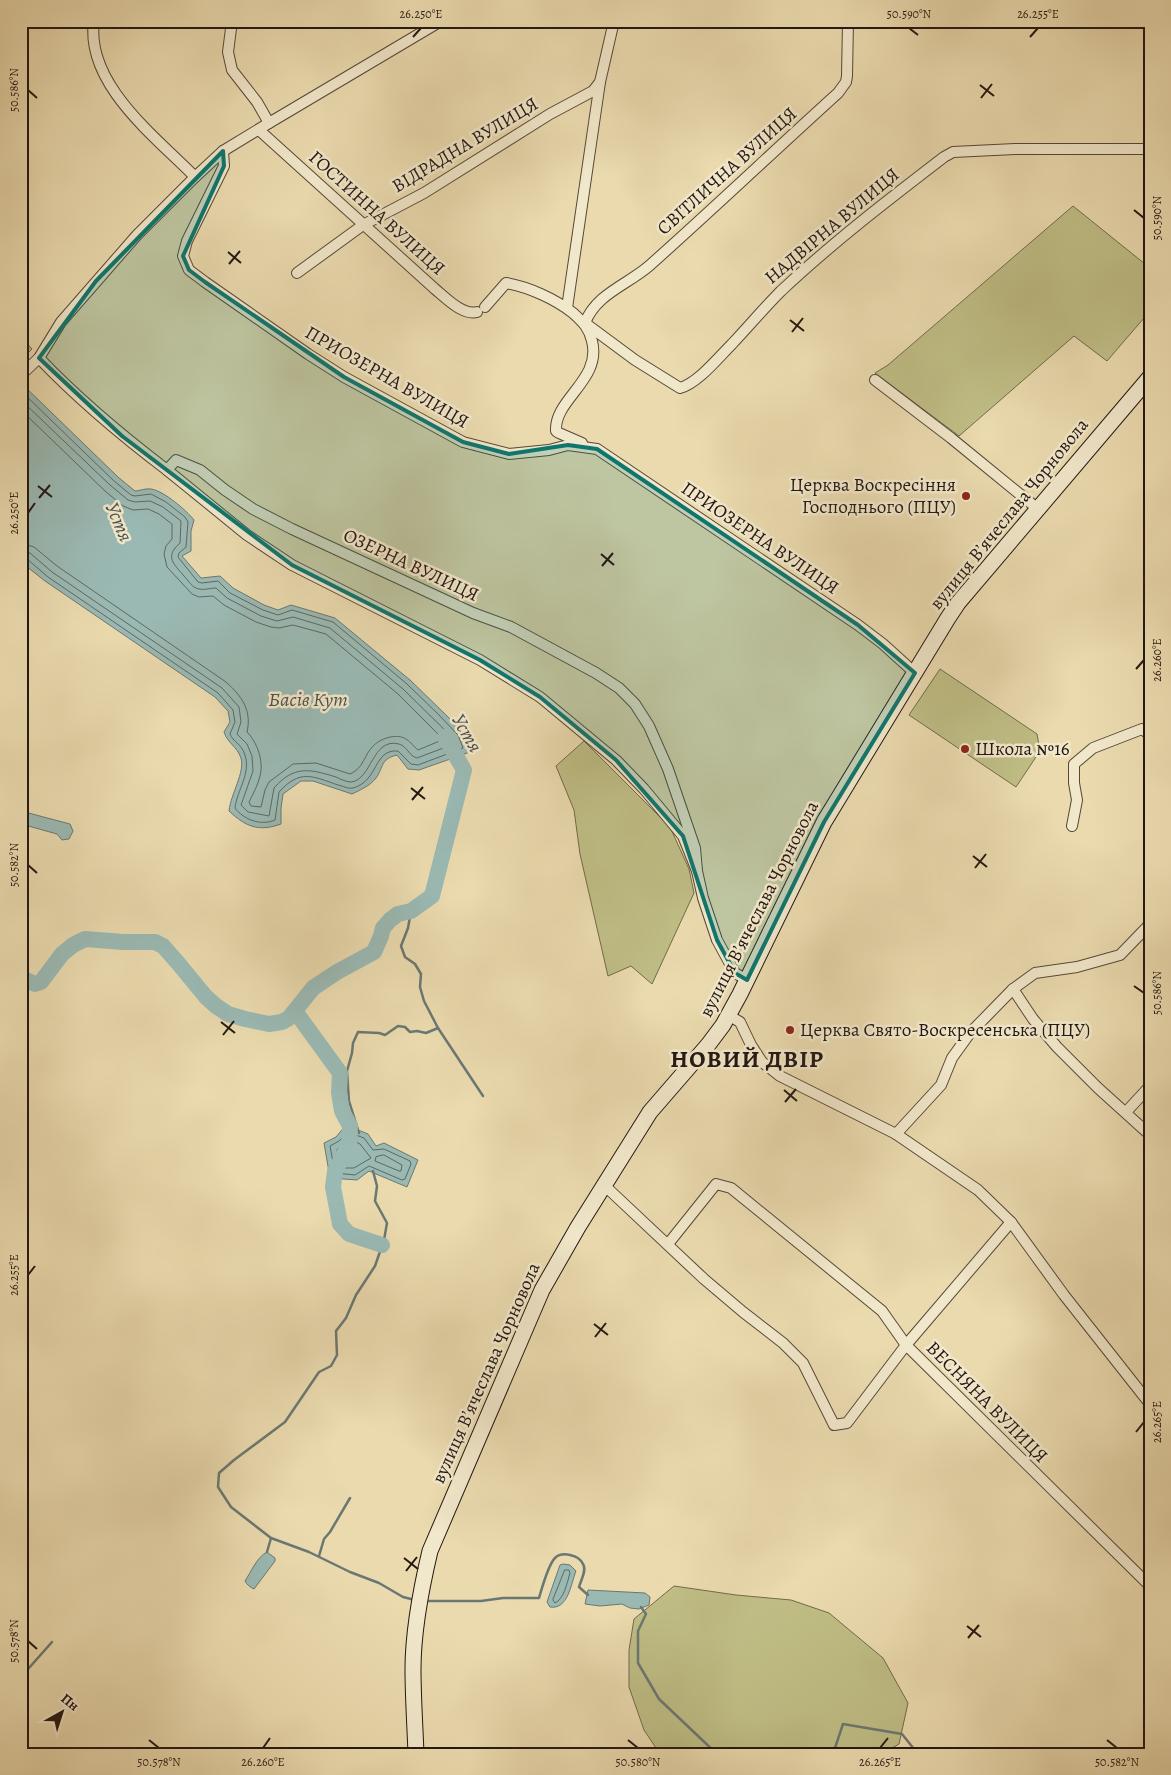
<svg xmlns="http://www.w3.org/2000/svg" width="1171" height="1775" font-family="Alegreya,serif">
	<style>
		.green { fill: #bfbd85; stroke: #716a4c }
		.water { fill: #9ab9b3; stroke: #6a7873 }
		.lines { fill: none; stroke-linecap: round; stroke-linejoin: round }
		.shore { stroke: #5e6862; stroke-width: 1 }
		.stream { stroke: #6a7873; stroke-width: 2.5 }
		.river { stroke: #9ab9b3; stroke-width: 16 }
		.street-casing { stroke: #554839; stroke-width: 12 }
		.secondary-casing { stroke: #231712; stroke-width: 17 }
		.street { stroke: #f1e7ca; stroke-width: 10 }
		.secondary { stroke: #f1e7ca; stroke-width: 15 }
		.marked { fill: #0f766e; fill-opacity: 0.2; stroke: #0f766e; stroke-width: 4; stroke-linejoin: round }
		.ticks { fill: none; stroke: #231712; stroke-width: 2 }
		.poi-dot { fill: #8f2418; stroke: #f1e7ca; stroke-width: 2 }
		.labels { text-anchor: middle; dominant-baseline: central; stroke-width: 5; stroke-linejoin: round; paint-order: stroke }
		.street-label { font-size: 19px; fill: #231712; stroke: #f1e7ca }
		.poi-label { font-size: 19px; fill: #231712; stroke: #f1e7ca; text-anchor: start }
		.water-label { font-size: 20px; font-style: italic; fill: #4d504a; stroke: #f1e7ca }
		.district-label { font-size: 24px; font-weight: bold; letter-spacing: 1px; fill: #231712; stroke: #f1e7ca }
		.neatline { fill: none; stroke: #231712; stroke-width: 2 }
		.ticks-label { font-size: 12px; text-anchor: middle; fill: #231712 }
	</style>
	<rect width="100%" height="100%" fill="#eadaae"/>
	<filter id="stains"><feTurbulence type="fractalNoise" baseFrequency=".004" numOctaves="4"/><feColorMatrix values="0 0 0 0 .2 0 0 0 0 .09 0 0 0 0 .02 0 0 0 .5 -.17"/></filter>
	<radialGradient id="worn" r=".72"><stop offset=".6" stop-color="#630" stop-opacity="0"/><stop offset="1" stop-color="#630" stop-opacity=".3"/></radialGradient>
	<g class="green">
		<polygon points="1073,206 1150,268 1150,311 1107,361 1074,336 959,436 875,373 888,365"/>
		<polygon points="21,337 32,349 21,360"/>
		<polygon points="940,669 1037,734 1040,751 1016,787 909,715"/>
		<polygon points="584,741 670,827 689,869 694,893 652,984 631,966 608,976 580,854 574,810 556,766"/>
		<polygon points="674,1586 736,1595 791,1600 829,1613 883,1658 908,1703 899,1744 887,1751 890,1754 660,1754 644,1730 629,1687 629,1650 634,1619"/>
	</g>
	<g class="water">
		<path d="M 21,383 L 118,477 L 135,491 C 139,491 146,488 151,489 C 164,491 186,510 194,520 L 191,531 L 191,551 L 182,556 L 201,578 L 220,576 L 233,588 L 264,605 L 278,610 L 291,605 L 335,618 L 410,680 L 443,712 L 463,732 L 470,752 L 419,770 L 408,769 L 397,755 C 380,759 384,767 376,778 C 370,786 360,790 352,794 L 313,781 L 301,781 L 283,794 L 281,808 L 281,824 C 259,832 246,827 229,811 C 231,793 245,773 241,758 C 237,746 228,744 224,732 L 230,722 L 228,711 L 215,697 L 45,581 L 26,566 L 21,559 Z"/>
		<polygon points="21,811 70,824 73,831 69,839 62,840 57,834 21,824"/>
		<polygon points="346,1125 368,1134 376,1146 384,1143 418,1160 407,1187 369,1171 357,1180 330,1178 324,1143 336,1137"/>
		<path d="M 267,1552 L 275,1558 L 275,1561 L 254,1589 C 250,1587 247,1585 245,1581 C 251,1572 257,1557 267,1552 Z"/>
		<path d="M 563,1564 L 570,1565 L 576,1571 C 571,1584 568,1610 550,1607 L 547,1602 L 560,1565 Z"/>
		<polygon points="588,1590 645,1593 650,1597 649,1605 639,1609 630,1608 622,1604 600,1606 585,1604"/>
	</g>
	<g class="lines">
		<g class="shore">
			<path d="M 21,391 L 114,481 L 131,495 L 135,496 L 151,494 L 166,502 L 185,517 L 188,522 L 186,547 L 179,553 L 178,557 L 198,582 L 202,583 L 218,581 L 230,593 L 263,610 L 278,615 L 292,610 L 333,622 L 407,684 L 439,715 L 458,735 L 463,748 L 418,765 L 411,764 L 398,751 C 373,749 379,781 353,788 C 348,789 343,786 338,785 C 312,776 300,769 279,792 L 275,820 C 261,826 244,820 235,808 C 237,790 251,774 245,755 C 241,743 233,742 230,734 L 235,722 L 233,710 L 218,693 L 48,577 L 26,558 L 21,557"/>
			<path d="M 21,400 L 110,485 L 128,500 L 135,502 L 150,501 L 163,507 L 181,521 L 180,543 C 164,557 174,564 184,576 C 188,580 191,586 196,588 C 202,591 210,588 216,588 L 227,598 L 261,616 L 277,621 L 293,617 L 330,628 L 403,689 L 453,738 L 454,744 L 417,758 C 409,756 407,746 399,744 C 372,737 372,780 351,782 C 346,782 340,779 336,777 C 310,769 294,765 274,788 L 269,816 L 248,812 L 241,805 L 253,771 L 252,756 L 247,744 L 237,734 L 241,722 L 239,707 L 222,688 L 52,572 L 30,553 L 21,550"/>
			<path d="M 21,410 L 105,491 L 123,506 L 133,510 L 148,509 L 159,514 L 172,524 L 172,539 L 166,546 L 164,554 L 167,567 L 192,594 L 199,597 L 213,596 L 224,605 L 256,622 L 271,627 L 279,628 L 293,625 L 326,634 L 398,694 L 441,737 L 442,740 L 418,750 C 414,747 411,742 406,739 C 401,736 396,736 390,737 C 362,744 369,766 350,774 L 316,763 L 293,764 L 269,782 L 265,790 L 261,807 L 251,806 L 249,802 C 253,794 258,785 260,776 C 264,761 257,742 247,732 C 252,711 242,696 226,682 L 57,566 L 34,547 L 21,543"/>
			<polygon points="348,1132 364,1138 373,1150 384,1149 410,1161 411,1164 405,1179 402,1180 369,1166 355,1175 335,1173 330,1146 339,1141"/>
			<polygon points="350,1139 360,1144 371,1158 354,1168 341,1168 337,1150"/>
			<polygon points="384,1155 402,1165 401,1171 399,1171 375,1161 376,1157"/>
			<path d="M 565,1570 L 569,1570 L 570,1573 C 567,1583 564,1599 555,1603 L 553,1600 Z"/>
		</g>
		<g class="stream">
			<polyline points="411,911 408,928 401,946 405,957 415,964 421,974 420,987 424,1001 438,1028 483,1096"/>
			<polyline points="359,1133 349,1101 347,1071 352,1053 353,1043 358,1032 379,1033 385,1035 398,1026 405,1027 410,1032 417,1031 426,1033 438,1028"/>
			<polyline points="373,1171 377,1186 375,1201 387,1223 384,1240 375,1266 356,1295 346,1318 336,1331 337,1355 331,1366 319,1372 285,1422 234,1460 219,1473 218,1487 231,1507 271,1538 309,1552 350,1572 379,1583 403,1597 411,1599"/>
			<polyline points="267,1552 271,1538"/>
			<polyline points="319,1556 324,1539 330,1532 350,1498"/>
			<path d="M 426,1601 L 481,1601 L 503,1598 L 539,1598 C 542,1588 548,1565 555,1558 C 562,1551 579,1555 583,1564 C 587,1570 581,1580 579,1587 L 588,1595"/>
			<polyline points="641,1607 646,1614 638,1631 638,1663 659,1699 717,1754"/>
			<polyline points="21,1677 52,1642"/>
			<polyline points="833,1754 843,1724 902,1734 918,1754"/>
		</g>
		<g class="river">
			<polyline points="21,976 26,980 35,984 41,982 62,954 73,945 85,939 123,942 155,942 163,946 178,963 206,997 216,1006 228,1014 245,1019 269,1024 282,1022 289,1018 313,988 337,972 374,952 381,936 383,928 390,920 398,914 411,911 432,896 464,770 445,737"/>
			<polyline points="295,1011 340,1073 339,1093 342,1111 350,1126 349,1145 335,1171 333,1187 340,1224 349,1234 382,1245"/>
		</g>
		<g class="street-casing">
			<g id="street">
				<path d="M 94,21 C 85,84 156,137 195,177"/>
				<polyline points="232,21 228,52 232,70 257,102 269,123"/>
				<path d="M 848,21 L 847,76 L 846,82 L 838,93 C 775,150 713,209 649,266 C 627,285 596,294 585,323 L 635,360 L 680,388 C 698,383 718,358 732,344 C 749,326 764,308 781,291 C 832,243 888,200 944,157 L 953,152 L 1015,149 L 1150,149"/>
				<path d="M 259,130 L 435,289 C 446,298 463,316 477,312"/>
				<polyline points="223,151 224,166 187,241 183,256 189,270 205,282 308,354 344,377 463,442 509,454 549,450 568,445 597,449 858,625 883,644 915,673"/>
				<polyline points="297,273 363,225 424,193 550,114 593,91 600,82 614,21"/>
				<path d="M 485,307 L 506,283 C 529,287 555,299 573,313 C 583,322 589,328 592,341 C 602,380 554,399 556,431 L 559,433 L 582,443"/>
				<polyline points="567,308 600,82"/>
				<path d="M 39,358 C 79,400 121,435 167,470 L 176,460 L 200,470 L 225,490 L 253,509 L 292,529 L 473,613 L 511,627 L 596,673 L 619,688 L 635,704 L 649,726 L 668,769 L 695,848 L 697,871"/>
				<polyline points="21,375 39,358 61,322 137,235 195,177 223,151 269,123 441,21"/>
				<polyline points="875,380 951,438 1038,509"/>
				<polyline points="167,470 247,535 292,565 480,660 540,697 616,760 644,789 683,836 697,871 703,898 717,940 735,973 747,980"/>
				<polyline points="1072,826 1077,800 1074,783 1074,764 1093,748 1142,729 1150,735"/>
				<polyline points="1013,989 1033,1019 1057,1047 1098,1088 1150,1135"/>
				<polyline points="728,1015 740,1022 751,1045 762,1062 780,1076 896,1134 978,1190 1011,1222 1064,1295 1150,1404"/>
				<polyline points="1126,1112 1150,1086"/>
				<polyline points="896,1134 941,1085 952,1058 970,1033 1013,989 1035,973 1077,967 1120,955 1150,924"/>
				<polyline points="604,1185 704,1279 743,1312 783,1343 803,1363 834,1425 847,1423 906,1345 1150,1586"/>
				<polyline points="668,1244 716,1184 731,1188 882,1311 906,1345 1011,1222"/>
			</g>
		</g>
		<g class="secondary-casing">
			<path id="secondary" d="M 416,1754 C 415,1726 413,1697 413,1669 C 413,1629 421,1589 430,1551 L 542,1290 L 578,1227 L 650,1112 L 708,1045 L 723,1025 L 740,994 L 824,822 L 948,618 L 958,603 L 1150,377"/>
		</g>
		<use href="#street" class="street"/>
		<use href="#secondary" class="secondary"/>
	</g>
	<path class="marked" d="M 223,151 L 224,166 L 183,256 L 189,270 L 205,282 L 344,377 L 463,442 L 509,454 L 568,445 L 597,449 L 858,625 L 915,673 L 824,822 L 747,980 L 735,973 L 717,940 L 683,836 L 616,760 L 540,697 L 480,660 L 292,565 L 122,436 L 39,358 L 96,281 Z"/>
	<path class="ticks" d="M 909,28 L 918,35M 413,37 L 421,28M 1030,37 L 1038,28M 980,85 L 994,96M 28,90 L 37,98M 981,98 L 992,84M 1134,210 L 1144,218M 228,252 L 241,263M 229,264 L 240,251M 790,320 L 804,331M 792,332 L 803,318M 38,486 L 52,497M 39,498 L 50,485M 28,513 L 35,503M 601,554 L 614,565M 602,566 L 613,553M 1136,669 L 1144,660M 411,788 L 425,799M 412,800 L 423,787M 973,856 L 987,867M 28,865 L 37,873M 975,868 L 986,854M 1134,986 L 1144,993M 221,1022 L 235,1033M 223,1035 L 234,1021M 784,1090 L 797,1101M 785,1102 L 796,1089M 28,1275 L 35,1266M 594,1324 L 608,1335M 595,1337 L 606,1323M 1136,1432 L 1144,1422M 404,1558 L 418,1569M 406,1571 L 417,1557M 967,1626 L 981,1637M 968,1638 L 979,1625M 28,1641 L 37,1649M 149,1740 L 159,1748M 628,1740 L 638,1748M 1107,1740 L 1117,1748M 263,1748 L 270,1738M 880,1748 L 888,1738"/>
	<g class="poi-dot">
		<circle cx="966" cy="496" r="5"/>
		<circle cx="965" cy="749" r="5"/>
		<circle cx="790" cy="1030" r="5"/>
	</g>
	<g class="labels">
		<g class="street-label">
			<text transform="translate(465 145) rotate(-31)">ВІДРАДНА ВУЛИЦЯ</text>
			<text transform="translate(727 171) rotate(-42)">СВІТЛИЧНА ВУЛИЦЯ</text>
			<text transform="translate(377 213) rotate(42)">ГОСТИННА ВУЛИЦЯ</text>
			<text transform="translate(832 226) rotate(-40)">НАДВІРНА ВУЛИЦЯ</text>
			<text transform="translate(387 377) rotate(30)">ПРИОЗЕРНА ВУЛИЦЯ</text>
			<text transform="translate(1009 514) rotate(-51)">вулиця Вʼячеслава Чорновола</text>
			<text transform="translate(760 538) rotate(34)">ПРИОЗЕРНА ВУЛИЦЯ</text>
			<text transform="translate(411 565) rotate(25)">ОЗЕРНА ВУЛИЦЯ</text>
			<text transform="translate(759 909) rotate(-63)">вулиця Вʼячеслава Чорновола</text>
			<text transform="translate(486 1373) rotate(-66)">вулиця Вʼячеслава Чорновола</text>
			<text transform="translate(987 1402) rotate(45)">ВЕСНЯНА ВУЛИЦЯ</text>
		</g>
		<g class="poi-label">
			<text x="956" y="485" text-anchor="end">Церква Воскресіння<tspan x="956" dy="22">Господнього (ПЦУ)</tspan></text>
			<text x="975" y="749">Школа №16</text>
			<text x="800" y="1030">Церква Свято-Воскресенська (ПЦУ)</text>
		</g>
		<g class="water-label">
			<text transform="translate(119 522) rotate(67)">Устя</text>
			<text x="308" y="699">Басів Кут</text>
			<text transform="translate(467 733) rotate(60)">Устя</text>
		</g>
		<g class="district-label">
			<text x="747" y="1059">НОВИЙ ДВІР</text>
		</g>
	</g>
	<rect width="1171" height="1775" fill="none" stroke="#eadaae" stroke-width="55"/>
	<g transform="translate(62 1712) rotate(39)" stroke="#f1e7ca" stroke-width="4" paint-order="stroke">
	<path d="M0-4L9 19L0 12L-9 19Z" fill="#231712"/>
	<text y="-8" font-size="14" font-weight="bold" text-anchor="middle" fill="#231712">Пн</text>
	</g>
	<rect x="28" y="28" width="1116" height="1720" class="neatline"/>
	<g class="ticks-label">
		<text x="421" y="18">26.250°E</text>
		<text x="909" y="18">50.590°N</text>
		<text x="1038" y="18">26.255°E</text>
		<text transform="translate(14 90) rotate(-90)" y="4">50.586°N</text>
		<text transform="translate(1157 218) rotate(-90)" y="4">50.590°N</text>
		<text transform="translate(14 513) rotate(-90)" y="4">26.250°E</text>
		<text transform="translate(1157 660) rotate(-90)" y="4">26.260°E</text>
		<text transform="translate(14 865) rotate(-90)" y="4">50.582°N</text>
		<text transform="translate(1157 993) rotate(-90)" y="4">50.586°N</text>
		<text transform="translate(14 1275) rotate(-90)" y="4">26.255°E</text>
		<text transform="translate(1157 1422) rotate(-90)" y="4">26.265°E</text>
		<text transform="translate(14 1641) rotate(-90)" y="4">50.578°N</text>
		<text x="159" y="1766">50.578°N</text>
		<text x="263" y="1766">26.260°E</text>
		<text x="638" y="1766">50.580°N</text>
		<text x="880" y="1766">26.265°E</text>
		<text x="1117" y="1766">50.582°N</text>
	</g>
	<rect width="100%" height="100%" filter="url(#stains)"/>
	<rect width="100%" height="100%" fill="url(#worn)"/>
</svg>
